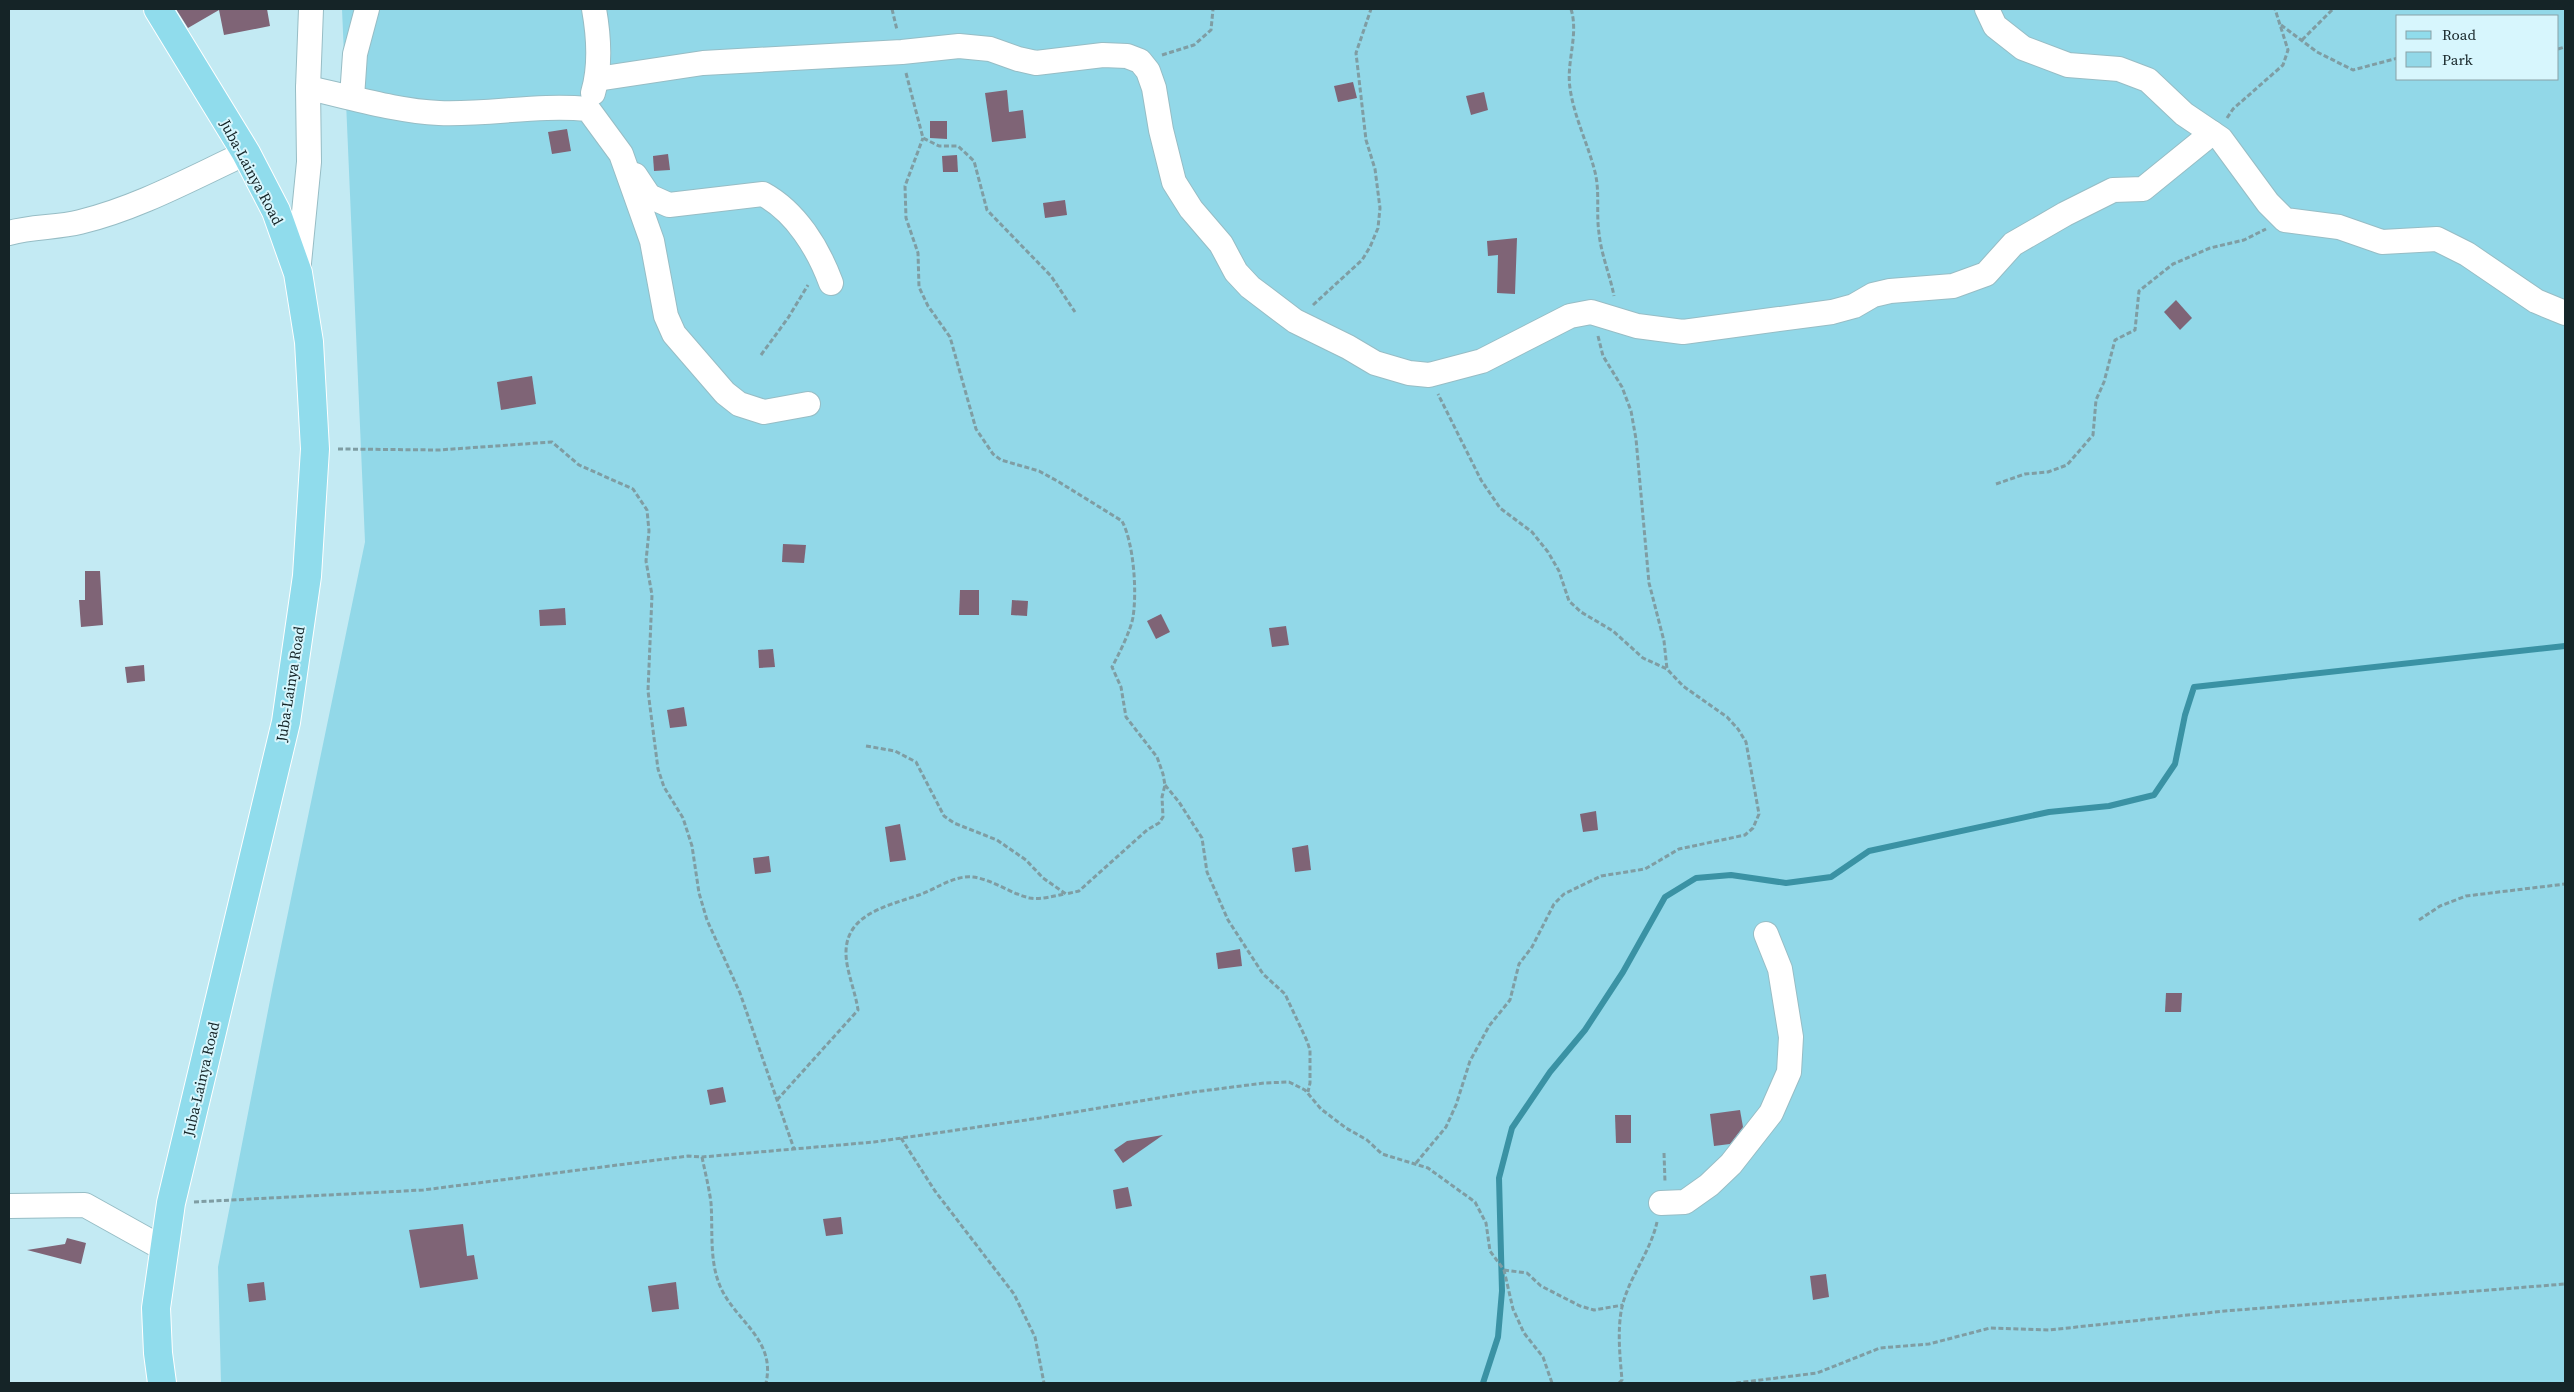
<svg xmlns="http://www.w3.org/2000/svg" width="2574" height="1392" font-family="'Source Serif 4',serif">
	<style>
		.green { fill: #92d8e8; fill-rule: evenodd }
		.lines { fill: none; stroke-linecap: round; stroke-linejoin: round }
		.stream { stroke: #3a92a4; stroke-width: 6 }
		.building { fill: #7f6476 }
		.minor-casing { stroke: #97bdc5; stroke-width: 26 }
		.primary-casing { stroke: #fff; stroke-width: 30 }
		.path { stroke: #7f9da3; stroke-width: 3; stroke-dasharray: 5 2.5; stroke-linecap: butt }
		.minor { stroke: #fff; stroke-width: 24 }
		.primary { stroke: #90dcec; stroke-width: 28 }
		.labels { text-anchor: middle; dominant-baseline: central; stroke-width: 4; stroke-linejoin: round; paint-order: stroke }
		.street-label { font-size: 15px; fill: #152427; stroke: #d7f6fd }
	</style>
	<rect width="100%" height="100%" fill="#c3eaf3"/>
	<path class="green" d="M 342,9 L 2565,9 L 2565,1383 L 221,1383 L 218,1267 L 273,985 L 365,542 ZM 2398,16 L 2558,16 L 2558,79 L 2398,79 Z"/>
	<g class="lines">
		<polyline class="stream" points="1483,1383 1498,1337 1502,1291 1499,1178 1512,1128 1550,1072 1585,1030 1623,972 1665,897 1696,878 1731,875 1786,883 1831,877 1869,851 2049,812 2109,806 2154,795 2175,764 2185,715 2194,687 2565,646"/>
	</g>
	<g class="building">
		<polygon points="176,9 267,9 270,26 224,35 219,10 188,28"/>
		<polygon points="1353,82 1357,98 1338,102 1334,86"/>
		<polygon points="1007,90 1009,112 1023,110 1026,138 992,142 985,93"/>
		<polygon points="1484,92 1488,110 1471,115 1466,96"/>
		<polygon points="930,121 947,121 947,139 930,138"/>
		<polygon points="567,129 571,151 552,154 548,132"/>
		<polygon points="668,154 670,170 654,171 653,156"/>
		<polygon points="957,155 958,172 943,172 942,156"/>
		<polygon points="1065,200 1067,215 1045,218 1043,203"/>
		<polygon points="1517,238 1515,294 1497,293 1498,255 1488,256 1487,241"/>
		<polygon points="2176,300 2192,318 2180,330 2164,312"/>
		<polygon points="532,376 536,404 501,410 497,382"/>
		<polygon points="783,544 806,545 804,563 782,562"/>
		<polygon points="85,571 100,571 103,625 81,627 79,600 85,600"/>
		<polygon points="960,590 979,590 979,615 959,615"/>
		<polygon points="1012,600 1028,601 1027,616 1011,615"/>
		<polygon points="565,608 566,625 540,626 539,610"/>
		<polygon points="1161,614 1170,632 1156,639 1147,621"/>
		<polygon points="1286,626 1289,645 1272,647 1269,628"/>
		<polygon points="773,649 775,667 759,668 758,650"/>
		<polygon points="144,665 145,681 127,683 125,667"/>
		<polygon points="684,707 687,726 670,728 667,710"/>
		<polygon points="1596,811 1598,830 1583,832 1580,814"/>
		<polygon points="900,824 906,860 890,862 885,827"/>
		<polygon points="1308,845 1311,870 1295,872 1292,848"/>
		<polygon points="769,856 771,872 755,874 753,858"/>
		<polygon points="1240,949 1242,966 1218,969 1216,953"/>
		<polygon points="2166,993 2182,993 2181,1012 2165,1012"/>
		<polygon points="723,1087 726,1102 710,1105 707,1090"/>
		<polygon points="1740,1110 1743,1127 1730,1144 1714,1146 1710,1114"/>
		<polygon points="1615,1115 1631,1115 1631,1143 1616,1143"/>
		<polygon points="1163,1135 1123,1163 1114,1150 1127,1141"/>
		<polygon points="1128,1187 1132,1206 1116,1209 1113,1190"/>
		<polygon points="841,1217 843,1234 826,1236 823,1219"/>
		<polygon points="463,1224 467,1256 474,1255 478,1279 420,1288 409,1230"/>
		<polygon points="67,1238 86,1243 81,1264 27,1250 65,1244"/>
		<polygon points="1826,1274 1829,1297 1813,1300 1810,1276"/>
		<polygon points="264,1282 266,1300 249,1302 247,1284"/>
		<polygon points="676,1282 679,1309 652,1312 648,1286"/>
	</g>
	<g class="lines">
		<g class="minor-casing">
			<g id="minor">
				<polyline points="1987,9 1995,26 2023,48 2068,65 2119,69 2148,80 2184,114 2221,139 2268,203 2285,220 2339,227 2382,242 2437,239 2467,254 2536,301 2565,313"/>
				<polyline points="597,79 703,63 902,52 959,46 990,49 1018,59 1036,63 1103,55 1127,56 1140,61 1148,71 1154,88 1161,130 1174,182 1191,209 1221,244 1236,272 1250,287 1295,321 1348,347 1375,363 1409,373 1429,375 1482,361 1570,316 1591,312 1637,326 1683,332 1832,312 1854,306 1873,295 1890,291 1953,286 1986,274 2013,244 2065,214 2113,190 2143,189 2212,133"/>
				<path d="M 308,88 C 351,97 395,111 439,113 C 490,115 537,104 588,109 L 621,154 L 652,241 L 666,316 L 674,334 L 725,393 L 739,404 L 764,412 L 808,404"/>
				<path d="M 593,93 C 601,66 599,37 594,9"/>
				<polyline points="352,97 355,54 367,9"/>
				<path d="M 635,175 L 649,196 L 669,205 L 763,194 C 796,212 818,248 831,283"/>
				<path d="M 9,233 C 32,226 57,228 80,222 C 138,208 192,178 246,153"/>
				<polyline points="298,273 309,162 308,88 311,9"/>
				<polyline points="1661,1203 1685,1202 1709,1185 1731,1164 1771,1113 1789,1072 1791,1037 1780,969 1766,934"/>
				<polyline points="9,1206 85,1205 164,1249"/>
			</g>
		</g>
		<g class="primary-casing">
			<polyline id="primary" points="158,9 246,153 276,211 298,273 309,342 315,449 307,576 286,722 171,1203 156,1308 158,1353 162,1383"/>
		</g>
		<g class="path">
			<polyline points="892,9 897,30"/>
			<path d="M 1571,9 C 1579,35 1566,62 1570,88 C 1574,117 1588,144 1595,172 C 1600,192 1596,213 1599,233 C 1601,254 1610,275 1614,296"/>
			<polyline points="2281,25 2317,52 2353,70 2398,58"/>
			<polyline points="2302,40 2333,9"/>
			<polyline points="2558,49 2565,47"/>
			<polyline points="1162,55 1194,45 1211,30 1213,9"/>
			<polyline points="906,73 923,138 939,146 958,146 974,161 987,210 1051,276 1075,312"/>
			<polyline points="2227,118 2233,109 2283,65 2288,50 2275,9"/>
			<polyline points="1313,305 1362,260 1370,247 1378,228 1380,208 1375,169 1366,140 1356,53 1371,9"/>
			<polyline points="1598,336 1603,356 1622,387 1631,411 1636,439 1649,583 1664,641 1667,669"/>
			<polyline points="761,355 788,318 808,285"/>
			<polyline points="338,449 439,450 552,442 579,465 633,489 647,510 649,531 646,561 652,595 648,691 658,769 664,787 683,818 692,846 699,893 707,920 740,993 794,1149"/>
			<polyline points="1996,484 2025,474 2048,472 2067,465 2093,435 2096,400 2104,382 2115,340 2135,330 2139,291 2173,264 2210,248 2244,240 2266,229"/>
			<path d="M 866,746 L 895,751 L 916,762 L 944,816 L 954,823 L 997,840 L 1026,860 L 1043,878 L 1066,894 L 1079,891 L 1147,830 L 1159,823 L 1163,817 L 1162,797 L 1165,785 L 1163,774 L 1157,757 L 1126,717 L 1121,687 L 1112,667 C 1118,656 1131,630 1133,617 C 1137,592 1134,544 1122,521 L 1059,482 L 1039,471 L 1001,460 L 993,454 L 976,429 L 950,337 L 928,306 L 919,287 L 918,253 L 906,218 L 905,186 L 923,138"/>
			<polyline points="1165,785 1179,802 1202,838 1207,872 1228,920 1263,974 1285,994 1307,1041 1310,1050 1310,1083 1308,1092"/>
			<polyline points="2419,920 2440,906 2466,896 2565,884"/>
			<path d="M 777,1100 L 858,1010 C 856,996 851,983 848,969 C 836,917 880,908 919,895 C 936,889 954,875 973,877 C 994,880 1011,894 1030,898 C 1041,900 1054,896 1064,894"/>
			<polyline points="901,1138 935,1191 1014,1294 1035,1337 1044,1383"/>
			<polyline points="1664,1153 1665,1182"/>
			<path d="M 702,1157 C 705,1172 709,1187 711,1203 C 713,1230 709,1260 720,1286 C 735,1321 776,1339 766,1383"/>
			<polyline points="1416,1163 1446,1127 1456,1105 1470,1061 1489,1026 1510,1000 1519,964 1532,947 1554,904 1564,894 1601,876 1645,869 1679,849 1745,835 1753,828 1759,814 1746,742 1738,729 1727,717 1683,686 1667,669 1643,658 1613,631 1581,612 1569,601 1559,571 1548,552 1532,532 1500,508 1481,480 1438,394"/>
			<polyline points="194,1202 423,1190 688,1156 702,1157 874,1142 1040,1118 1194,1092 1264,1083 1289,1082 1305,1090 1321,1109 1346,1128 1367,1140 1382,1154 1428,1168 1475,1202 1486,1223 1490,1251 1504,1270 1513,1309 1524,1333 1543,1357 1552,1383"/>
			<polyline points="1504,1270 1527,1273 1541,1286 1580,1306 1594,1310 1623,1305"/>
			<path d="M 1619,1383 L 1622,1380 C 1620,1357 1617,1330 1622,1307 C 1629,1277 1650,1253 1657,1222"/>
			<polyline points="1736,1383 1817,1373 1880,1348 1929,1344 1990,1328 2049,1330 2225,1311 2565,1284"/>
		</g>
		<use href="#minor" class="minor"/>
		<use href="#primary" class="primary"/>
	</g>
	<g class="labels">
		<g class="street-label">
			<text transform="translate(252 172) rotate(62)">Juba-Lainya Road</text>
			<text transform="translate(290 684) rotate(-81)">Juba-Lainya Road</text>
			<text transform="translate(201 1079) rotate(-77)">Juba-Lainya Road</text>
		</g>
	</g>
	<rect width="2574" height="1392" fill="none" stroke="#152427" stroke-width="20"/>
	<rect x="2396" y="15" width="162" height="65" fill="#d7f6fd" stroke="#89a2a7"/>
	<rect x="2406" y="31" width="25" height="8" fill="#90dcec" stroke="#89a2a7"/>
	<text x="2442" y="40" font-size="15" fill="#152427">Road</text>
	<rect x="2406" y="52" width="25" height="15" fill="#92d8e8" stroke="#89a2a7"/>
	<text x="2442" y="65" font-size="15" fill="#152427">Park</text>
</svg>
